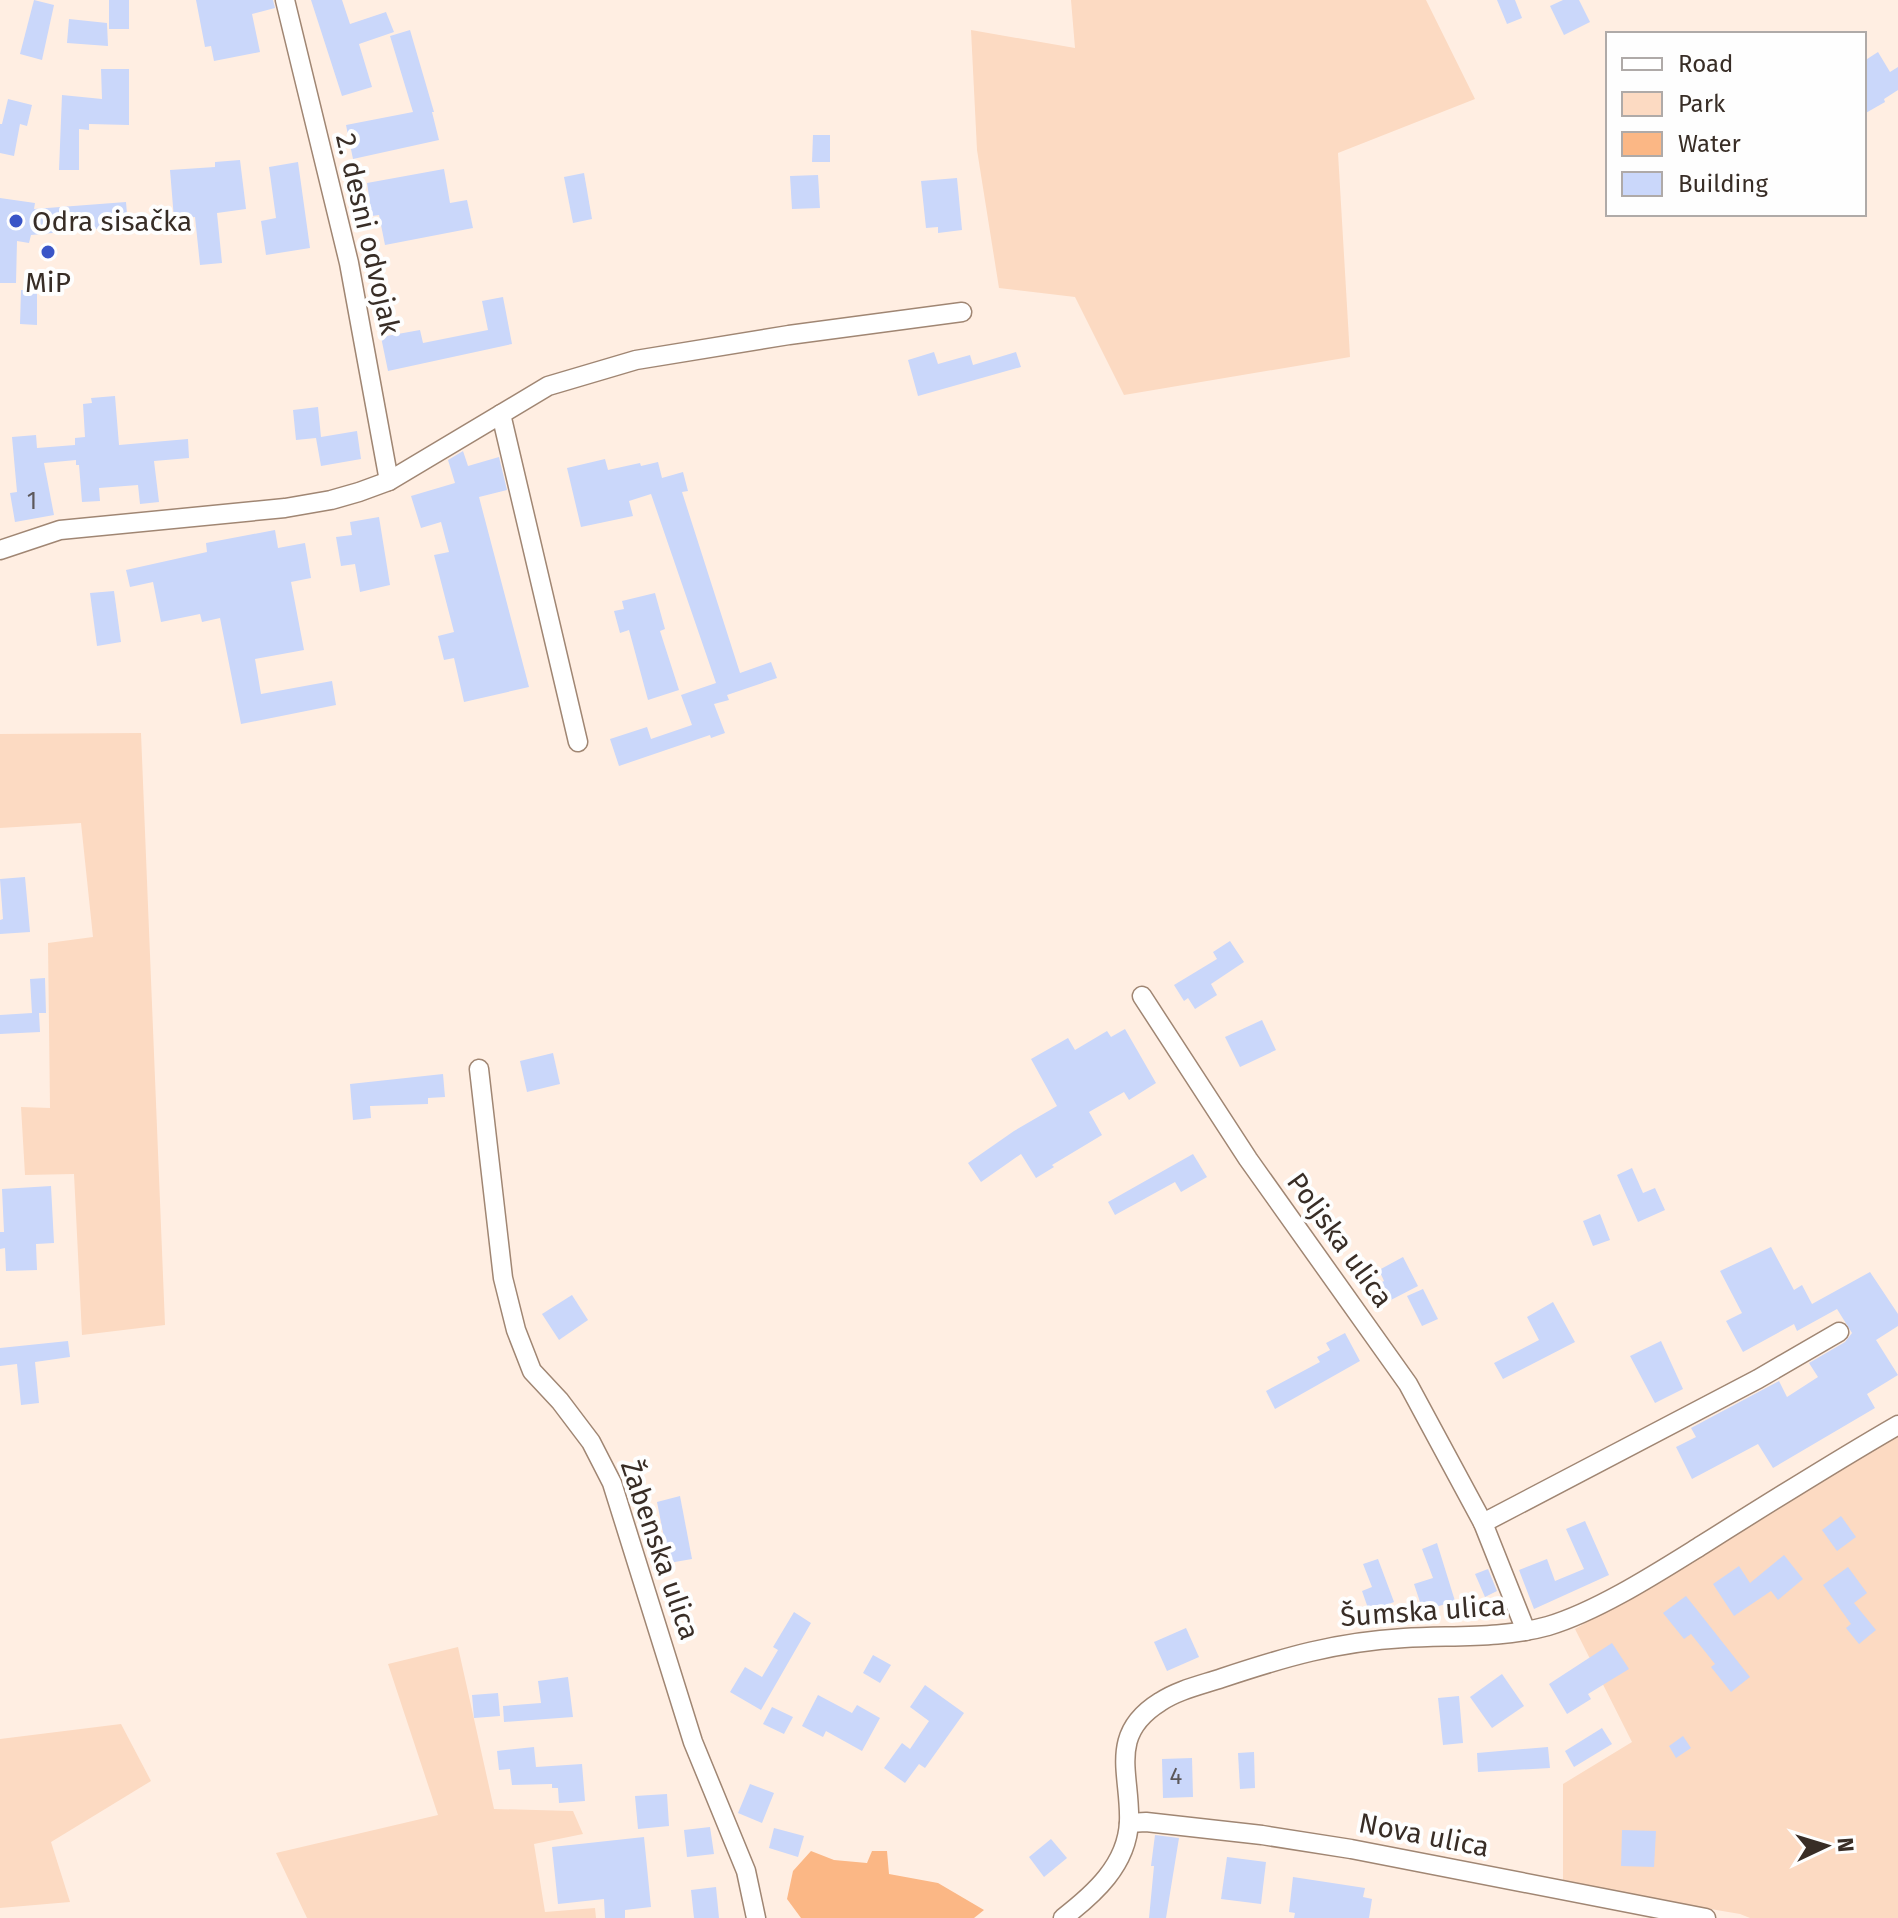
<svg xmlns="http://www.w3.org/2000/svg" width="1898" height="1918" font-family="'Fira Sans',sans-serif">
	<style>
		.green { fill: #fcdac2 }
		.water { fill: #fbb785 }
		.building { fill: #cad7fa }
		.lines { fill: none; stroke-linecap: round; stroke-linejoin: round }
		.minor-casing { stroke: #a08673; stroke-width: 21 }
		.minor { stroke: #fff; stroke-width: 18 }
		.poi-dot { fill: #3a55c7; stroke: #fefefe; stroke-width: 3 }
		.labels { text-anchor: middle; dominant-baseline: central; stroke-width: 8; stroke-linejoin: round; paint-order: stroke }
		.number-label { font-size: 24px; fill: #5c585b }
		.poi-label { font-size: 28px; fill: #382d26; stroke: #fefefe; text-anchor: start }
		.street-label { font-size: 28px; fill: #382d26; stroke: #fefefe }
	</style>
	<rect width="100%" height="100%" fill="#ffeee2"/>
	<g class="green">
		<polygon points="1071,0 1426,0 1475,99 1338,153 1350,357 1124,395 1075,297 999,288 977,150 971,30 1075,48"/>
		<polygon points="141,733 165,1325 82,1335 74,1174 25,1175 21,1107 50,1108 48,943 93,937 81,823 0,828 0,734"/>
		<polygon points="1898,1435 1898,1918 1750,1918 1740,1914 1563,1884 1563,1784 1632,1742 1575,1629 1732,1538"/>
		<polygon points="458,1647 494,1809 573,1811 583,1834 534,1844 545,1912 595,1908 596,1918 307,1918 276,1853 438,1815 388,1664"/>
		<polygon points="121,1724 151,1781 51,1842 70,1902 0,1908 0,1739"/>
	</g>
	<polygon class="water" points="811,1851 834,1860 867,1863 872,1851 887,1851 889,1874 938,1883 984,1910 974,1918 801,1918 787,1899 793,1871"/>
	<g class="building">
		<polygon points="34,0 54,5 42,60 20,54"/>
		<rect x="109" y="0" width="20" height="29"/>
		<polygon points="196,0 273,0 275,8 252,14 260,52 214,61 211,46 205,47"/>
		<polygon points="311,0 342,0 350,24 386,12 394,32 359,44 372,87 342,96"/>
		<polygon points="1497,0 1515,0 1522,18 1507,24"/>
		<polygon points="1563,0 1579,0 1590,22 1564,35 1550,6"/>
		<polygon points="69,19 107,23 108,46 67,43"/>
		<polygon points="410,30 434,112 432,112 439,140 353,159 346,125 413,112 390,36"/>
		<polygon points="1878,52 1890,72 1898,67 1898,90 1884,99 1885,102 1864,114 1864,61"/>
		<polygon points="101,69 129,69 129,125 89,124 89,130 79,129 79,170 59,170 62,95 102,99"/>
		<polygon points="8,99 32,105 27,126 20,124 14,156 0,153 0,124 2,124"/>
		<polygon points="813,135 830,135 830,162 812,162"/>
		<polygon points="240,160 246,209 217,213 222,263 200,265 195,217 174,219 170,170 215,167 215,162"/>
		<polygon points="298,162 310,248 266,255 261,221 276,218 269,167"/>
		<polygon points="444,169 450,203 467,200 473,228 385,245 379,215 372,216 367,183"/>
		<polygon points="584,173 592,219 573,223 564,177"/>
		<polygon points="818,175 820,208 792,209 790,176"/>
		<polygon points="957,178 962,230 938,233 938,227 926,228 921,181"/>
		<polygon points="0,198 35,203 34,209 126,202 128,226 31,235 29,243 17,241 16,283 0,283"/>
		<polygon points="21,290 37,290 37,325 20,324"/>
		<polygon points="503,297 512,344 388,371 381,337 420,330 423,343 488,330 482,301"/>
		<polygon points="934,352 938,364 970,355 973,365 1016,352 1021,367 918,396 908,360"/>
		<polygon points="115,396 119,445 188,439 189,458 154,461 159,502 140,504 138,485 99,488 100,501 82,502 79,465 76,465 76,460 44,463 54,515 15,522 10,493 17,492 12,437 36,435 37,448 75,445 75,438 85,437 83,404 92,403 91,398"/>
		<polygon points="318,407 321,437 357,431 361,459 321,466 316,438 296,440 293,410"/>
		<polygon points="463,451 468,466 499,457 507,490 479,497 529,687 464,702 454,658 444,660 438,636 454,632 434,555 449,552 441,522 421,528 411,496 455,483 448,460"/>
		<polygon points="605,459 608,470 640,463 641,466 658,462 662,478 683,472 688,491 682,492 740,673 771,662 777,678 727,695 729,700 714,704 725,733 711,738 710,735 619,766 610,739 647,727 651,739 692,725 681,695 716,683 651,494 629,501 633,516 581,527 567,468"/>
		<polygon points="379,517 390,585 360,592 355,564 341,566 336,537 352,535 350,522"/>
		<polygon points="275,530 278,548 305,543 311,578 291,582 304,650 255,659 261,694 332,681 336,705 241,724 220,618 202,622 200,614 161,622 153,582 130,587 126,570 207,552 206,543"/>
		<polygon points="114,591 121,642 97,646 90,593"/>
		<polygon points="655,593 665,629 660,631 679,690 648,700 629,630 620,633 614,611 624,609 622,601"/>
		<polygon points="25,877 30,932 0,934 0,920 3,919 0,879"/>
		<polygon points="1230,941 1244,962 1211,984 1217,995 1195,1009 1188,998 1184,1001 1174,985 1217,959 1213,952"/>
		<polygon points="45,978 46,1013 39,1013 40,1032 0,1034 0,1015 32,1013 30,979"/>
		<polygon points="1262,1020 1276,1050 1240,1067 1225,1037"/>
		<polygon points="1125,1029 1156,1083 1129,1100 1124,1092 1089,1112 1102,1135 1052,1165 1054,1167 1036,1178 1021,1154 981,1182 968,1163 1014,1131 1057,1106 1031,1059 1068,1038 1075,1050 1107,1031 1111,1037"/>
		<polygon points="553,1053 560,1084 527,1092 520,1061"/>
		<polygon points="443,1074 445,1097 428,1098 428,1104 370,1106 371,1118 353,1120 350,1084"/>
		<polygon points="1193,1154 1207,1177 1181,1192 1175,1182 1115,1215 1108,1202"/>
		<polygon points="1632,1168 1643,1193 1655,1188 1665,1210 1638,1222 1617,1175"/>
		<polygon points="51,1186 54,1243 36,1244 37,1270 6,1271 5,1248 0,1249 0,1232 4,1232 2,1189"/>
		<polygon points="1600,1214 1610,1240 1593,1246 1583,1221"/>
		<polygon points="1771,1247 1794,1290 1802,1285 1812,1304 1870,1272 1898,1314 1898,1326 1876,1340 1898,1375 1867,1394 1875,1408 1773,1468 1758,1444 1692,1479 1676,1447 1696,1437 1691,1428 1779,1381 1787,1397 1818,1377 1809,1363 1845,1342 1852,1333 1837,1309 1797,1331 1794,1324 1743,1352 1726,1321 1742,1313 1720,1271"/>
		<polygon points="1403,1257 1418,1286 1389,1301 1380,1283 1384,1281 1379,1270"/>
		<polygon points="1423,1289 1438,1319 1422,1326 1407,1296"/>
		<polygon points="572,1295 588,1320 559,1340 542,1314"/>
		<polygon points="1553,1302 1575,1342 1503,1379 1494,1363 1539,1340 1527,1317"/>
		<polygon points="1345,1333 1360,1361 1275,1409 1266,1391 1320,1362 1317,1357 1330,1350 1326,1343"/>
		<polygon points="68,1341 70,1357 35,1362 39,1403 21,1405 17,1364 0,1366 0,1348"/>
		<polygon points="1661,1341 1683,1389 1655,1403 1630,1356"/>
		<polygon points="680,1496 692,1559 669,1563 657,1502"/>
		<polygon points="1841,1516 1856,1537 1837,1551 1822,1530"/>
		<polygon points="1585,1521 1609,1575 1534,1609 1519,1570 1547,1559 1555,1581 1584,1569 1566,1529"/>
		<polygon points="1437,1543 1455,1601 1423,1611 1414,1584 1433,1578 1422,1549"/>
		<polygon points="1784,1555 1803,1579 1778,1600 1771,1591 1734,1616 1713,1584 1739,1566 1750,1583"/>
		<polygon points="1378,1559 1394,1602 1369,1611 1362,1591 1372,1587 1363,1564"/>
		<polygon points="1848,1567 1867,1593 1854,1603 1876,1630 1859,1644 1846,1628 1851,1624 1823,1585"/>
		<polygon points="1488,1569 1497,1591 1485,1597 1475,1574"/>
		<polygon points="1686,1596 1750,1677 1731,1692 1711,1667 1715,1664 1691,1634 1684,1639 1663,1613"/>
		<polygon points="794,1612 811,1623 761,1710 730,1692 745,1667 762,1677 778,1650 773,1647"/>
		<polygon points="1186,1628 1199,1657 1167,1671 1154,1642"/>
		<polygon points="1612,1643 1629,1669 1588,1694 1591,1699 1567,1714 1549,1684"/>
		<polygon points="873,1655 891,1665 880,1683 863,1673"/>
		<polygon points="1502,1674 1524,1706 1492,1728 1470,1697"/>
		<polygon points="568,1677 573,1717 504,1722 503,1706 541,1703 538,1681"/>
		<polygon points="925,1685 964,1713 925,1768 919,1764 905,1783 884,1768 902,1743 910,1749 929,1721 910,1707"/>
		<polygon points="498,1693 500,1716 474,1718 472,1695"/>
		<polygon points="818,1695 852,1713 857,1705 880,1718 862,1751 826,1731 823,1737 802,1726"/>
		<polygon points="1459,1696 1463,1743 1443,1745 1438,1698"/>
		<polygon points="772,1707 793,1717 784,1734 763,1724"/>
		<polygon points="1602,1728 1612,1744 1574,1767 1565,1751"/>
		<polygon points="1683,1736 1691,1748 1676,1758 1669,1746"/>
		<polygon points="534,1747 536,1767 582,1764 585,1801 559,1803 558,1788 552,1788 552,1784 512,1785 510,1769 499,1770 497,1751"/>
		<polygon points="1548,1747 1550,1768 1478,1772 1477,1753"/>
		<polygon points="1254,1752 1255,1788 1240,1789 1238,1753"/>
		<polygon points="1192,1758 1193,1797 1163,1798 1162,1759"/>
		<polygon points="750,1784 774,1793 762,1823 738,1813"/>
		<polygon points="667,1794 669,1826 638,1829 635,1796"/>
		<polygon points="710,1827 714,1854 687,1857 684,1830"/>
		<polygon points="774,1828 804,1836 798,1857 769,1848"/>
		<polygon points="1622,1830 1656,1831 1654,1867 1621,1866"/>
		<polygon points="1155,1835 1179,1838 1166,1918 1149,1918 1154,1866 1151,1866"/>
		<polygon points="644,1837 651,1907 625,1910 625,1918 605,1918 604,1899 558,1904 552,1847"/>
		<polygon points="1051,1839 1067,1858 1044,1877 1029,1857"/>
		<polygon points="1227,1857 1266,1862 1261,1904 1221,1899"/>
		<polygon points="1293,1877 1365,1888 1363,1897 1372,1899 1369,1918 1294,1918 1295,1913 1289,1912"/>
		<polygon points="716,1887 719,1918 694,1918 691,1890"/>
	</g>
	<g class="lines">
		<g class="minor-casing">
			<g id="minor">
				<polyline points="285,0 349,263 389,481"/>
				<polyline points="501,414 578,742"/>
				<polyline points="0,550 60,530 285,508 331,500 359,492 389,481 548,386 636,360 789,335 962,312"/>
				<polyline points="1142,996 1248,1159 1408,1384 1483,1523 1526,1631"/>
				<polyline points="479,1069 503,1278 516,1330 532,1371 560,1401 591,1442 612,1483 693,1742 746,1871 756,1918"/>
				<polyline points="1483,1523 1758,1379 1839,1332"/>
				<polyline points="1129,1823 1146,1822 1262,1835 1351,1849 1706,1918"/>
				<path d="M 1063,1918 C 1094,1894 1127,1865 1129,1822 C 1131,1775 1107,1735 1160,1702 C 1178,1690 1201,1685 1222,1678 C 1285,1657 1336,1642 1404,1638 C 1451,1635 1501,1639 1548,1626 C 1598,1611 1657,1573 1702,1545 C 1767,1504 1832,1463 1898,1425"/>
			</g>
		</g>
		<use href="#minor" class="minor"/>
	</g>
	<g class="poi-dot">
		<circle cx="16" cy="221" r="8"/>
		<circle cx="48" cy="252" r="8"/>
	</g>
	<g class="labels">
		<g class="number-label">
			<text x="32" y="501">1</text>
			<text x="1176" y="1776">4</text>
		</g>
		<g class="poi-label">
			<text x="32" y="221">Odra sisačka</text>
			<text x="48" y="282" text-anchor="middle">MiP</text>
		</g>
		<g class="street-label">
			<text transform="translate(368 234) rotate(77)">2. desni odvojak</text>
			<text transform="translate(1340 1240) rotate(54)">Poljska ulica</text>
			<text transform="translate(660 1550) rotate(71)">Žabenska ulica</text>
			<text transform="translate(1423 1611) rotate(-4)">Šumska ulica</text>
			<text transform="translate(1424 1835) rotate(11)">Nova ulica</text>
		</g>
	</g>
	<rect x="1606" y="32" width="260" height="184" fill="#fefefe" stroke="#afaaa8" stroke-width="2"/>
	<rect x="1622" y="58" width="40" height="12" fill="#ffffff" stroke="#afaaa8" stroke-width="2"/>
	<text x="1678" y="72" font-size="24" fill="#382d26">Road</text>
	<rect x="1622" y="92" width="40" height="24" fill="#fcdac2" stroke="#afaaa8" stroke-width="2"/>
	<text x="1678" y="112" font-size="24" fill="#382d26">Park</text>
	<rect x="1622" y="132" width="40" height="24" fill="#fbb785" stroke="#afaaa8" stroke-width="2"/>
	<text x="1678" y="152" font-size="24" fill="#382d26">Water</text>
	<rect x="1622" y="172" width="40" height="24" fill="#cad7fa" stroke="#afaaa8" stroke-width="2"/>
	<text x="1678" y="192" font-size="24" fill="#382d26">Building</text>
	<g transform="translate(1826 1846) rotate(86)" stroke="#fefefe" stroke-width="6" paint-order="stroke">
	<path d="M0-6L14 30L0 20L-14 30Z" fill="#382d26"/>
	<text y="-12" font-size="22" font-weight="bold" text-anchor="middle" fill="#382d26">N</text>
	</g>
</svg>
